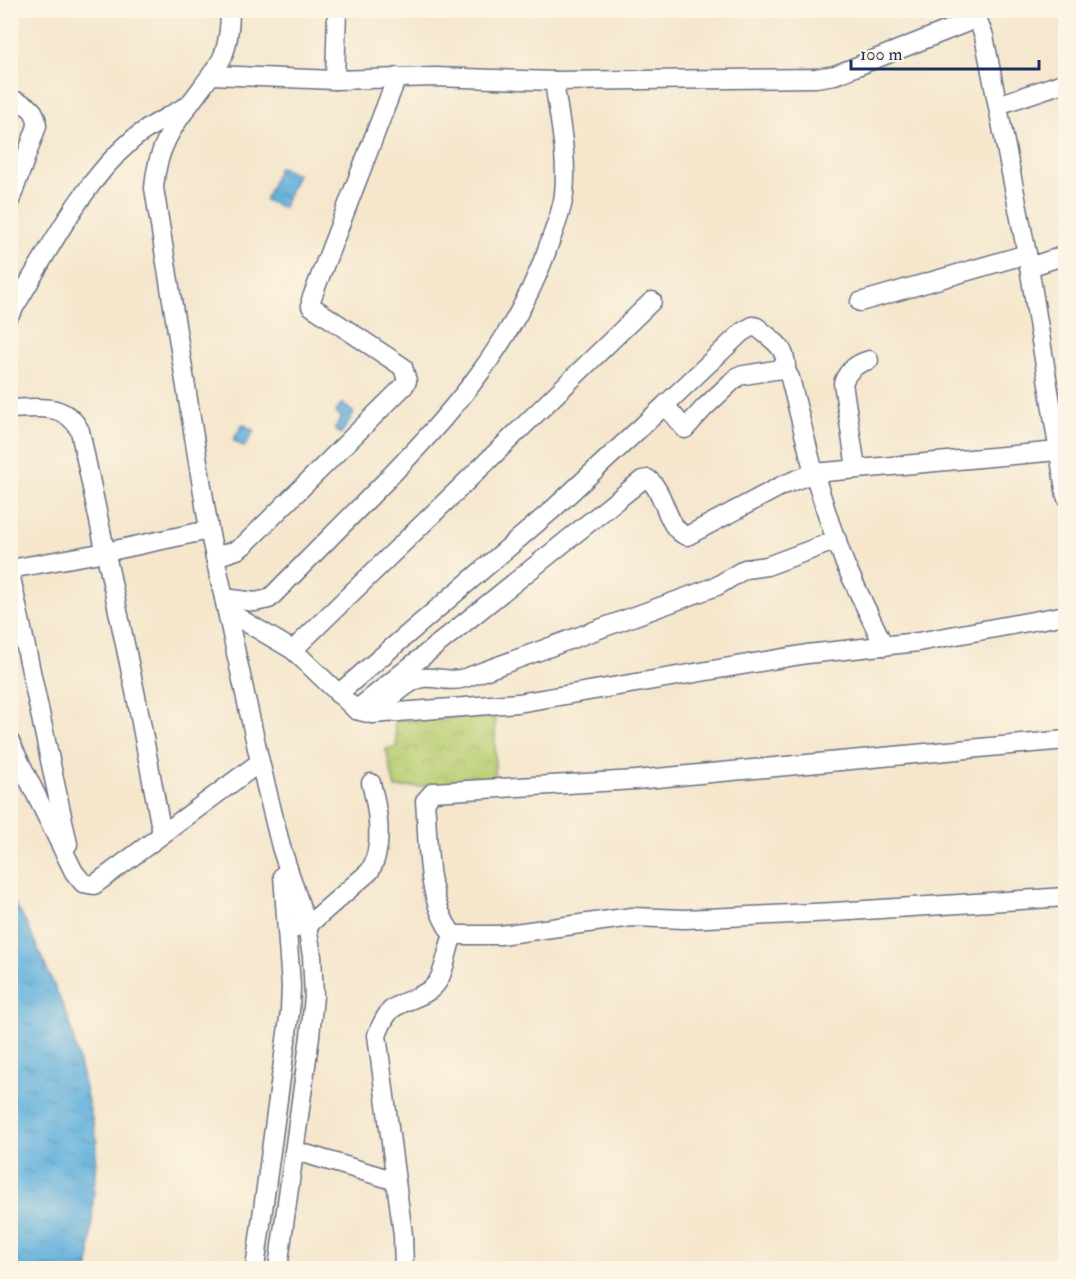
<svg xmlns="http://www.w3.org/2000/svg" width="1076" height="1279" font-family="'IM FELL Double Pica',serif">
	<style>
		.park { fill: url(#park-crowns); stroke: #6a7e68; stroke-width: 1.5 }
		.water { fill: url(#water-ripples); stroke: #3e709d; stroke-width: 1.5 }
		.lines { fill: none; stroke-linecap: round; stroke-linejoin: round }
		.minor-casing { stroke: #676f84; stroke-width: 21 }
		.minor { stroke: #fff; stroke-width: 18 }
	</style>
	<defs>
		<pattern id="park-crowns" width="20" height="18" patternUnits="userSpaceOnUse" patternTransform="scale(1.5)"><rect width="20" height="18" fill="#b8cd71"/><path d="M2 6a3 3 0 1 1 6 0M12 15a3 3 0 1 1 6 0" fill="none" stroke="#9eb064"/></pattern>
		<pattern id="water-ripples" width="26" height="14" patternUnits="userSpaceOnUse" patternTransform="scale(1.5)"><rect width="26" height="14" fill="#62b0dc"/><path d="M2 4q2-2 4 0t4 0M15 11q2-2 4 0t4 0" fill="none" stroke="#5090b6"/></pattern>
	</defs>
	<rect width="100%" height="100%" fill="#fcf5e5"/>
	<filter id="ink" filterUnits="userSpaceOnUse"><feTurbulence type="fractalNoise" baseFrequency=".0167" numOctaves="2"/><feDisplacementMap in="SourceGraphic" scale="12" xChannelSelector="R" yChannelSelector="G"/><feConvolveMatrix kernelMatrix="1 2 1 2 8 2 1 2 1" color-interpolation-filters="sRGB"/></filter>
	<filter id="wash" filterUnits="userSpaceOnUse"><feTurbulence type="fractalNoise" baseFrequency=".008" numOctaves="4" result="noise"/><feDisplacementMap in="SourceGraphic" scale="24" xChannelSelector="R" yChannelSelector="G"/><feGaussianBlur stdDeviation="1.35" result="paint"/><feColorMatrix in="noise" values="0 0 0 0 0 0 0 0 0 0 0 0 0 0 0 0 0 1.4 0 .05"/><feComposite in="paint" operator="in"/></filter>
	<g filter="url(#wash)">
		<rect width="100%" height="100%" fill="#f5e6cc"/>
		<polygon class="park" points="495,715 495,782 395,788 386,749 397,747 394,721"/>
		<g class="water">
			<polygon points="279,167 297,174 283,208 265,200"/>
			<polygon points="342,403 354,413 341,434 334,429 341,419 340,415 335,413"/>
			<polygon points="243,424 254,431 244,447 233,440"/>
			<polygon points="11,898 27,924 69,1020 97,1140 89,1268 11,1268"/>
		</g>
	</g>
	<g filter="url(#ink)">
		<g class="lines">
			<g class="minor-casing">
				<g id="minor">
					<path d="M 230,10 C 230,26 229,41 223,56 C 218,67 210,76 203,86 C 177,121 157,143 154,188 L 209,530 L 260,762 L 281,847 L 307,926 L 312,956 L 314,996 L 310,1036 L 278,1268"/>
					<polyline points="974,10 984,36 1027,254 1066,496"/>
					<polyline points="212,75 335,80 435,77 554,81 816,78 835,75 978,18"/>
					<polyline points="335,80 337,10"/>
					<path d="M 10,99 C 26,104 37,108 37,126 L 10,201"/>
					<polyline points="998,105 1066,82"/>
					<polyline points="1029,267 1066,255"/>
					<polyline points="860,302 1027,254"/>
					<path d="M 10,314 C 47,255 79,186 132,140 C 147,127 166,118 183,108"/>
					<path d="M 665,405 L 742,332 L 753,326 L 757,327 C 774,342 787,346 786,371"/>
					<path d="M 10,409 C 37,408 66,402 80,431 L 137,701 L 162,834"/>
					<path d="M 856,468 L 843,383 C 848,370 856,364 869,360"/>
					<polyline points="215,557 237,550 245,544 404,386 407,381 403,367 311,306 311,300 397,77"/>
					<polyline points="10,569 106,552 209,530"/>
					<polyline points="10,573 68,844"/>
					<path d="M 224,598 L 255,602 L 269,599 C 303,565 337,530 371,496 C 443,423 512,348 547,250 C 553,232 562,213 564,194 C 568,156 559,118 554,81"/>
					<polyline points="227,611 293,650 356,710 372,714 518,703 807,654 918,642 1066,615"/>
					<polyline points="293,650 652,301"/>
					<polyline points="338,694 552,510 665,405 685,429 704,408 738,376 781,369 786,371 790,378 814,473 830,523 845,564 884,646"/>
					<path d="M 356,710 L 642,480 L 648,479 C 666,492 666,530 687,536 L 783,485 L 814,473 L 1058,451"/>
					<path d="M 372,714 C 384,704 408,680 422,678 C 438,676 447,683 465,678 L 717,586 L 745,569 L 767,566 L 837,540"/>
					<polyline points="10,742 74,872 83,883 94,885 260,762"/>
					<path d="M 297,928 L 307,926 L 370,871 C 384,847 378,809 371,783"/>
					<path d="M 453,935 C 425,898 429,844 425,801 L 433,792 L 635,780 L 1066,740"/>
					<polyline points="296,1151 396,1181"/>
					<polyline points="255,1268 290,1011 291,986 283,875"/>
					<path d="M 404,1268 L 403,1235 L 377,1035 C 381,1026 384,1017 391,1010 C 404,999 425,998 436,984 C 445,973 447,949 453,935 L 500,935 L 632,917 L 685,919 L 834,912 L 1066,897"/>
				</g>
			</g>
			<use href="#minor" class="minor"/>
		</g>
	</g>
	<rect width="1076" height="1279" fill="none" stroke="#fcf5e5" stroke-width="36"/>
	<path d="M851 60v9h188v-9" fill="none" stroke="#1b2f5e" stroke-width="3"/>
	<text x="860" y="60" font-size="18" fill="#1b2f5e" stroke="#fcf5e5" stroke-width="4.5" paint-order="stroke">100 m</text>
</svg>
